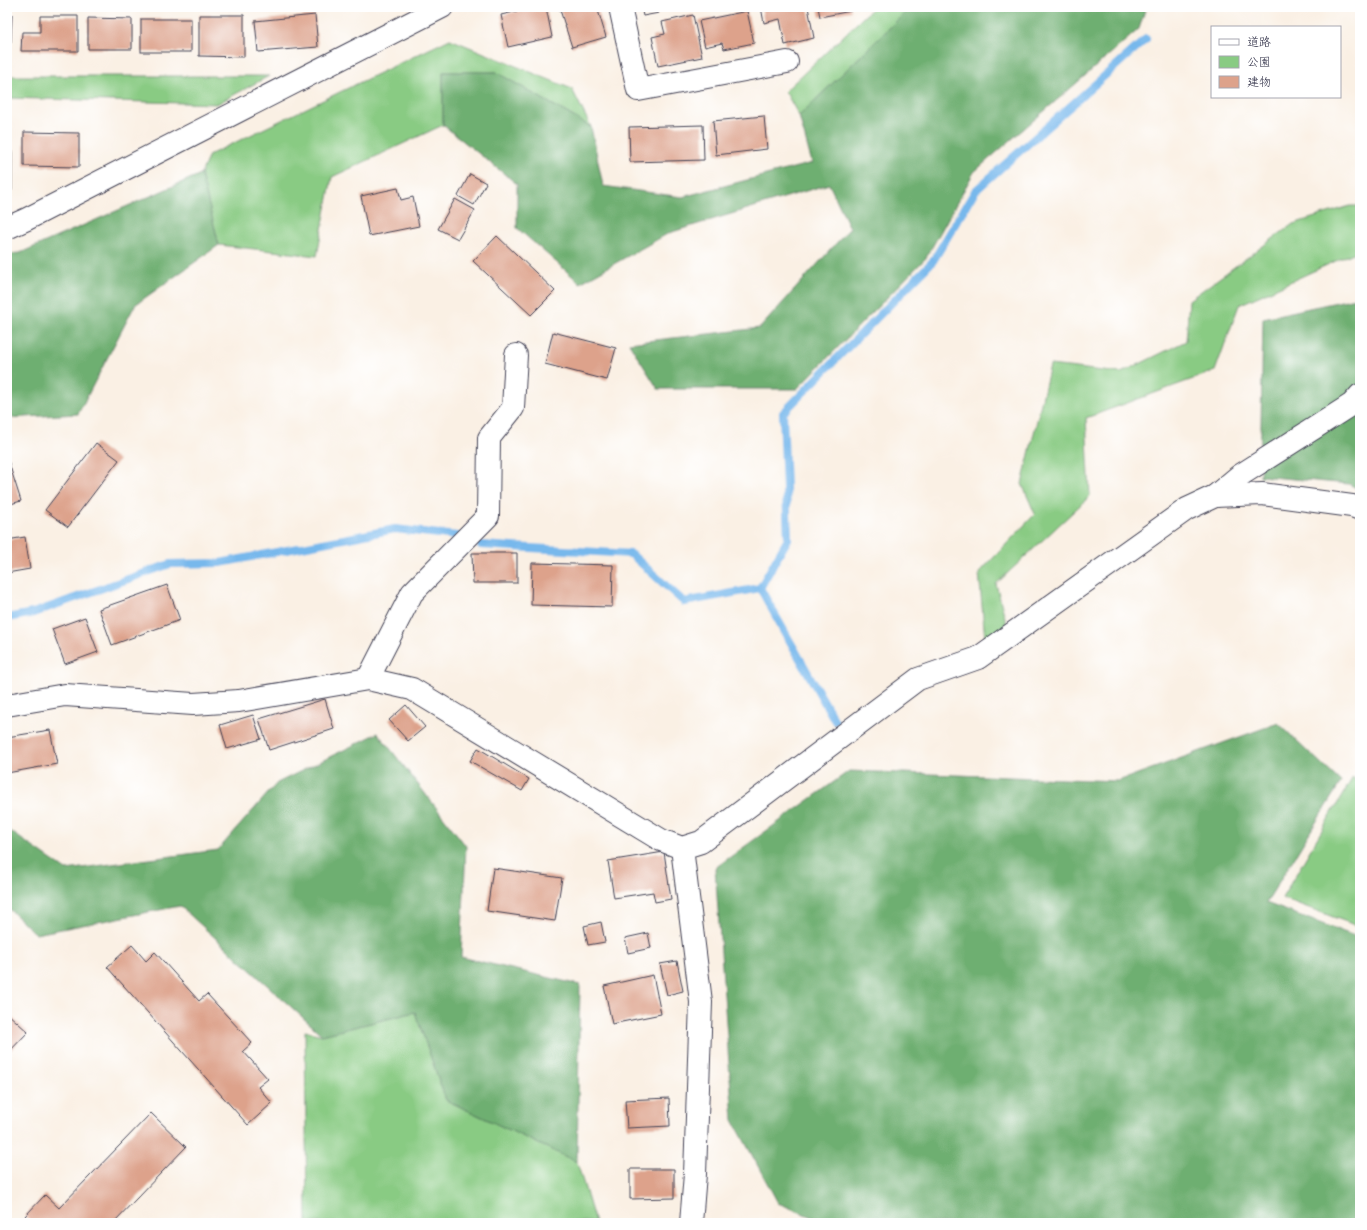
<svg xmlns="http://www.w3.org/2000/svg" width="1367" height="1230" font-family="'Playpen Sans','Klee One',sans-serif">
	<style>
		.green { fill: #89cb83; stroke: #56765f }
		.forest { fill: #6eaf71; stroke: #486856 }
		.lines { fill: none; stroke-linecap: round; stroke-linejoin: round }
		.stream { stroke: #77b8ec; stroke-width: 8 }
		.building { fill: #dda28b }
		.minor-casing { stroke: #424154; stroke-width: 24 }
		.tertiary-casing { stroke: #424154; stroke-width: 24 }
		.minor { stroke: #fff; stroke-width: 22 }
		.tertiary { stroke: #fff; stroke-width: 22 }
	</style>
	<rect width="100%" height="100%" fill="#fff"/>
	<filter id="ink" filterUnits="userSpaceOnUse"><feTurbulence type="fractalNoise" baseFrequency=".025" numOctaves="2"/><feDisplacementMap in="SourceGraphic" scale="8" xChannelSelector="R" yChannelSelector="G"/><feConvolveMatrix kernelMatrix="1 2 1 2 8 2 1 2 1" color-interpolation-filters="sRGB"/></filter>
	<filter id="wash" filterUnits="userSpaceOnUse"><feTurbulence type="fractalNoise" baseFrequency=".012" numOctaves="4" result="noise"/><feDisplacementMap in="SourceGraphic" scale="16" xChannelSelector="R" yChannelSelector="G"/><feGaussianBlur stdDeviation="0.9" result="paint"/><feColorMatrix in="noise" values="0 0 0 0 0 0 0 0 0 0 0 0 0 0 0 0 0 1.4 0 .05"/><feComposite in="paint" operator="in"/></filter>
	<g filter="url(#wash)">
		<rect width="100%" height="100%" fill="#faf0e4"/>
		<g class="green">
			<polygon points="874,7 911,7 799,116 785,91"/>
			<polygon points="450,39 572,89 591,127 496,72 443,72 443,125 332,177 317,256 219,245 201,174 209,155"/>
			<polygon points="7,76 269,76 217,104 7,98"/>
			<polygon points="1350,206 1360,206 1360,250 1239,305 1215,371 1086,418 1090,496 996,584 1007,625 985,639 979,573 1035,514 1022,484 1050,365 1121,373 1186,341 1189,300 1293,224"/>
			<polygon points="1353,777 1360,786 1360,927 1282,898"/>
			<polygon points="415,1012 446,1100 577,1162 595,1222 307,1223 305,1031 322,1035"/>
		</g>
		<g class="forest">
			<polygon points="911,7 1146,7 1139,29 974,172 926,258 797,389 658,389 629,343 760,328 850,228 829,184 669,233 580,283 517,228 517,184 443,125 443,72 496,72 591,127 603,186 682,197 812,163 799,116"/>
			<polygon points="201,174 219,245 135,305 78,414 7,418 7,254 20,253"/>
			<polygon points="1360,297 1360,490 1349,484 1260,476 1263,318"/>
			<polygon points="1278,723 1341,782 1266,903 1360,938 1360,1223 826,1223 778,1203 733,1120 715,868 849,771 1118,781"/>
			<polygon points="378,733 466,846 461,957 580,985 577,1162 446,1100 415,1012 322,1035 180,906 36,934 7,907 7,829 66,870 218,850 277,783"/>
		</g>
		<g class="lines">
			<g class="stream">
				<polyline points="481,545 631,554 684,602 760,588 788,539 783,413 933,261 975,191 1146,39"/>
				<polyline points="760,588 835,721"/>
				<polyline points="7,618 33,613 170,564 220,563 395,529 457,536"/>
			</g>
		</g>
		<g id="blocks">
			<g class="building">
				<polygon points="535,7 546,7 552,37 508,47 501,15"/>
				<polygon points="559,7 597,7 606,37 572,47"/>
				<polygon points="641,7 657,7 659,13 643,16"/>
				<polygon points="761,7 808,7 814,38 785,45 780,19 764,23"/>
				<polygon points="818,7 850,7 851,11 820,17"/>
				<polygon points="747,11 754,43 724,49 722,43 705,47 699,21"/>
				<polygon points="7,14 12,14 11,43 7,43"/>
				<polygon points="199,15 244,15 244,57 199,56"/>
				<polygon points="315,15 318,47 258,52 255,21"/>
				<polygon points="693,15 702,57 658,66 652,37 665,34 662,22"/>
				<polygon points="40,16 78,16 78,51 21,51 22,32 40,32"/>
				<polygon points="88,18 132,19 132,49 88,49"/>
				<rect x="141" y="19" width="50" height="33"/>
				<polygon points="764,116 767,149 716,155 713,121"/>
				<polygon points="703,125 704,160 630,162 629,127"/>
				<polygon points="24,132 79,133 79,167 24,166"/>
				<rect x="7" y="152" width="5" height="38"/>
				<polygon points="470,174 486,183 474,205 458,196"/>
				<polygon points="398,188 401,200 413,197 419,226 369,236 361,196"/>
				<polygon points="455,199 475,210 458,239 438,229"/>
				<polygon points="497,236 555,291 531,315 473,261"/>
				<polygon points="553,332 616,348 607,380 545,364"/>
				<polygon points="96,443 119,460 68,527 45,510"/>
				<polygon points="7,457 21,501 7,505"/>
				<polygon points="25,537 30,569 7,573 7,540"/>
				<polygon points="472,553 517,553 517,583 473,583"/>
				<polygon points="532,563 613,565 612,607 531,605"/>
				<polygon points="167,585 180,620 112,645 99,609"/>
				<polygon points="85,617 98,652 65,664 52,629"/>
				<polygon points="325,699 334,729 269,750 259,719"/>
				<polygon points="406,705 425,727 408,741 389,720"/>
				<polygon points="253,715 261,739 227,749 220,725"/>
				<polygon points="50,730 57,764 7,773 7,737"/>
				<polygon points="478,748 529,779 522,791 470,761"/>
				<polygon points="664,852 671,899 655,902 653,892 614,898 608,861"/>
				<polygon points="493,868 562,878 555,921 487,911"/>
				<polygon points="601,922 605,942 588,945 584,926"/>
				<polygon points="648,933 651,948 628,953 625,938"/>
				<polygon points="132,945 146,961 155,952 199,1001 207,994 252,1043 243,1051 268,1079 258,1087 272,1103 248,1125 107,967"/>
				<polygon points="677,961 683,991 667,995 660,964"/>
				<polygon points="653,975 661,1014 612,1024 604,986"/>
				<polygon points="7,1013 28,1032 7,1054"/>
				<polygon points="669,1098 670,1126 627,1128 625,1100"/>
				<polygon points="151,1113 186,1147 113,1223 32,1223 25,1216 45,1195 59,1208"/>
				<polygon points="630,1169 674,1169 674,1198 630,1199"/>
			</g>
		</g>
	</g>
	<g filter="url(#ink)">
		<use href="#blocks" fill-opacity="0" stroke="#424154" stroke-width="1"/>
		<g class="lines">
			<g class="minor-casing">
				<g id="minor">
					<polyline points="620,7 638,90 787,62"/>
					<polyline points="1215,496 1262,494 1352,506 1360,509"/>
					<polyline points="368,679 412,593 488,516 489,438 513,408 516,355"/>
					<polyline points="7,705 65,695 193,704 239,701 368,679 412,689 661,840 682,848 701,842 918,679 978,658 1187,509 1215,496 1239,476 1352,404 1360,395"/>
					<polyline points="682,848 701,1002 695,1174 691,1223"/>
				</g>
			</g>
			<g class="tertiary-casing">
				<polyline id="tertiary" points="7,228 27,219 442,7"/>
			</g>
			<use href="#minor" class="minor"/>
			<use href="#tertiary" class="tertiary"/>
		</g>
	</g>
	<rect width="1367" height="1230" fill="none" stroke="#fff" stroke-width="24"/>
	<rect x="1211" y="26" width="130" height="72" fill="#ffffff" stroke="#a7a7b1"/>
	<rect x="1219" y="39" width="20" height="6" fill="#ffffff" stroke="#a7a7b1"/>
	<text x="1247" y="46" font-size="12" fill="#22223b">道路</text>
	<rect x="1219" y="56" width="20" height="12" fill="#89cb83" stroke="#a7a7b1"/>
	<text x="1247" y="66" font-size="12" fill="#22223b">公園</text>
	<rect x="1219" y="76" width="20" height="12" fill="#dda28b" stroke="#a7a7b1"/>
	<text x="1247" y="86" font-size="12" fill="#22223b">建物</text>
</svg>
